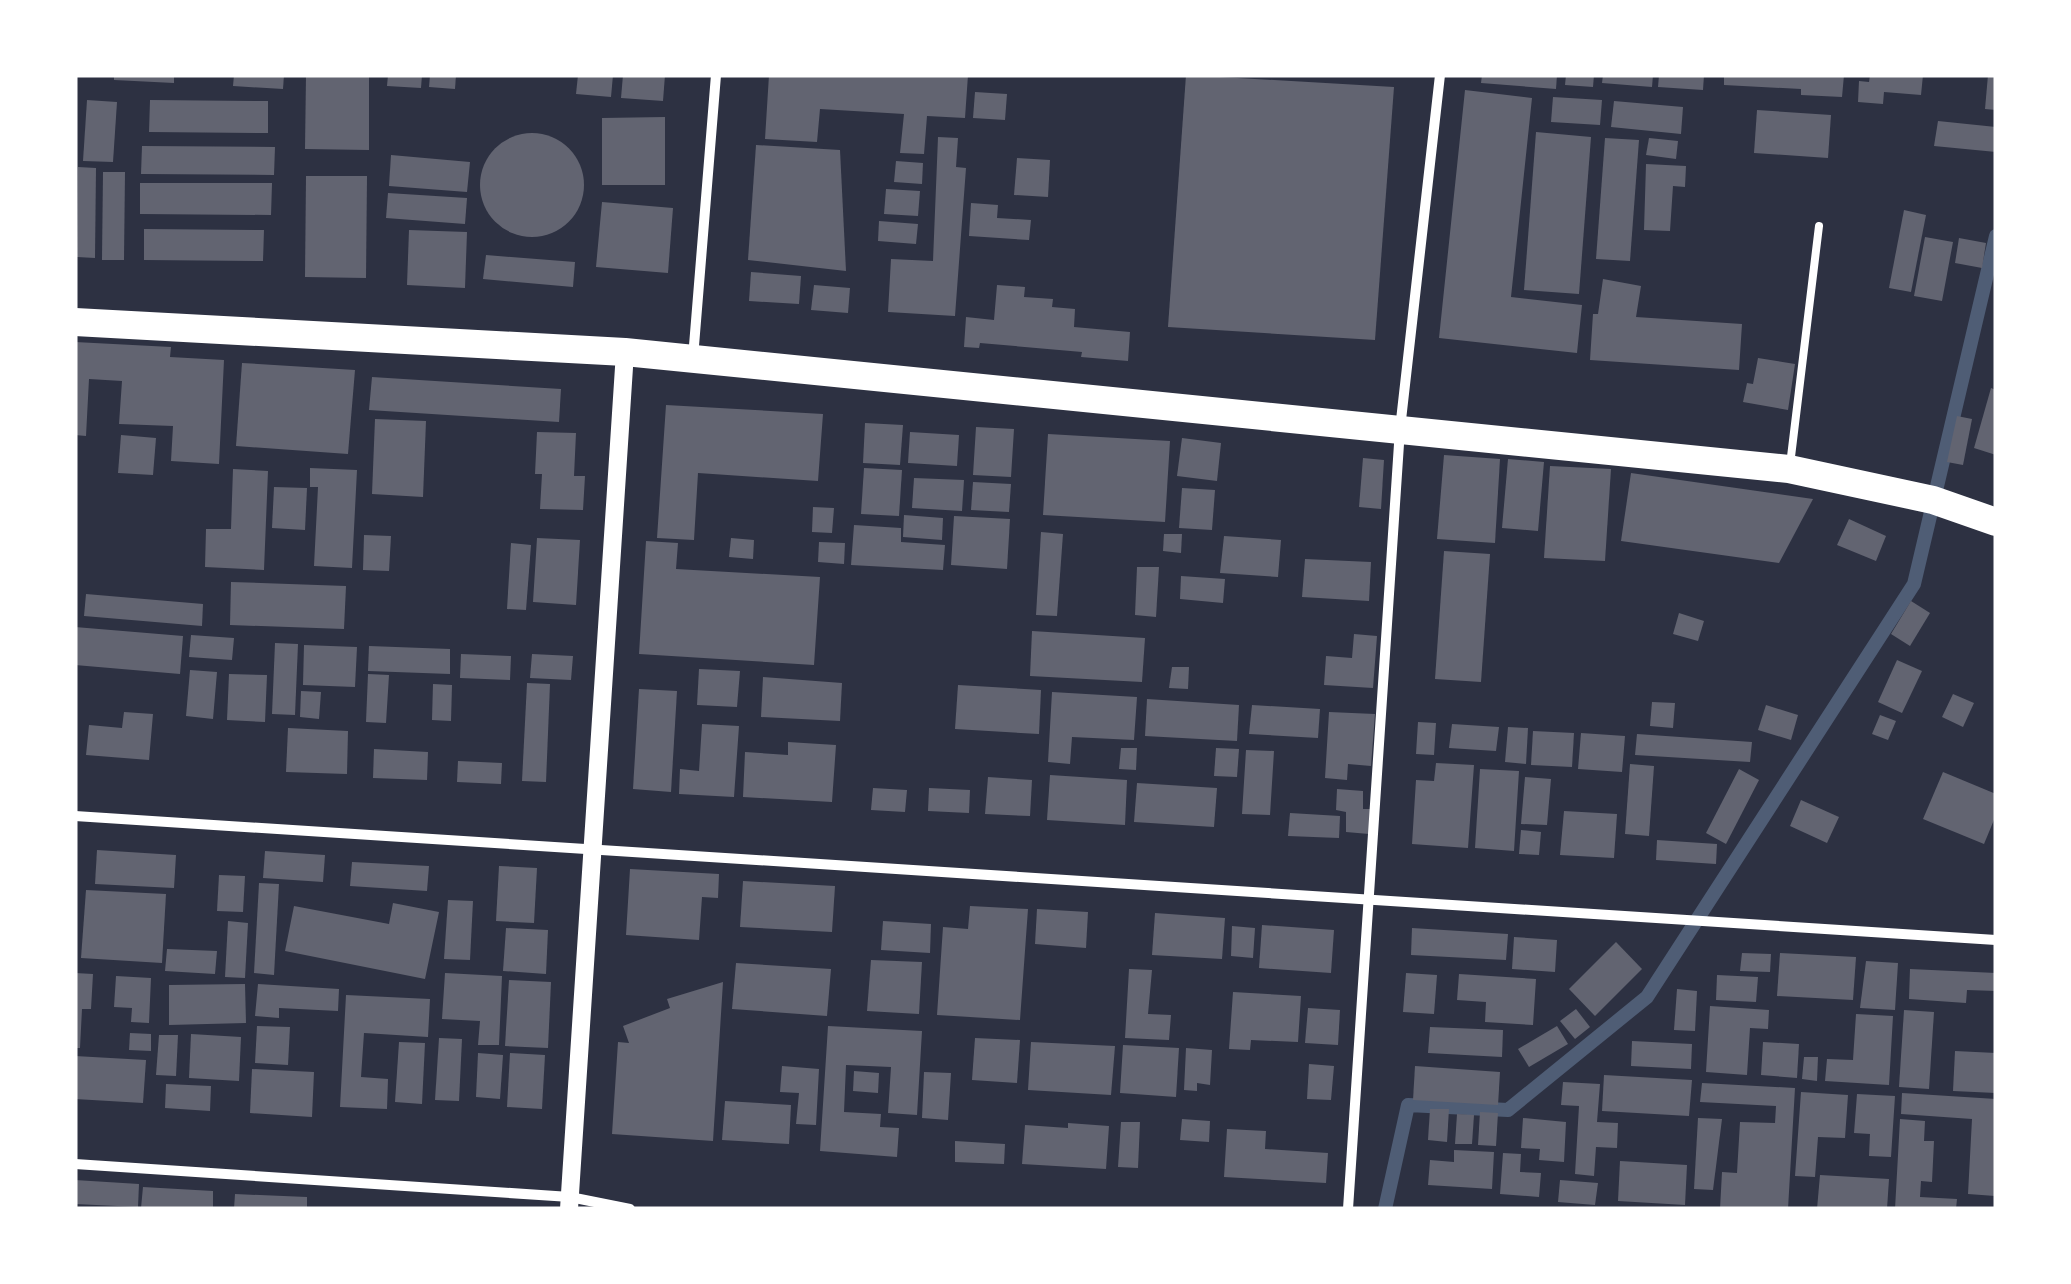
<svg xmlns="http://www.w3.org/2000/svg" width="2071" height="1284" font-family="'Open Sans',sans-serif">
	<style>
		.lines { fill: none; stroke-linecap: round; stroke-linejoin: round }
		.stream { stroke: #4f5d75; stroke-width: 14 }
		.building { fill: #626471 }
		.service { stroke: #fff; stroke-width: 8 }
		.minor { stroke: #fff; stroke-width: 10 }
		.tertiary { stroke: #fff; stroke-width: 18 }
		.trunk { stroke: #fff; stroke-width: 28 }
	</style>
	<rect width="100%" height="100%" fill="#2d3142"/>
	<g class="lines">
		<polyline class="stream" points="1385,1209 1408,1105 1508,1110 1647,997 1914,584 1996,236"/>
	</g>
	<g class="building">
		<polygon points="114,75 174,75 174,83 114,80"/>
		<polygon points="234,75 284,75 283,89 233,86"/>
		<polygon points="306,75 369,75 369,150 305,149"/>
		<polygon points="388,75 422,75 421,88 387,86"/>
		<polygon points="430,75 456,75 455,89 429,87"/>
		<polygon points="578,75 613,75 611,97 576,94"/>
		<polygon points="623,75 665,75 663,101 621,98"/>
		<polygon points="769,75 968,75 965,118 927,116 924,154 900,153 904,114 820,109 817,142 765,139"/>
		<polygon points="1186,75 1394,87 1375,340 1168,327"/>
		<polygon points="1482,75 1557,75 1556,89 1481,83"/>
		<polygon points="1566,75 1594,75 1593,87 1565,85"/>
		<polygon points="1603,75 1653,75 1652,87 1602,83"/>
		<polygon points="1659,75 1704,75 1703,90 1658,87"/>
		<polygon points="1724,75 1844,75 1842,97 1801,95 1801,89 1724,85"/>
		<polygon points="1870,75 1923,75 1921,95 1884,92 1883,104 1858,102 1859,81 1869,82"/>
		<polygon points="1988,75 1996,75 1996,110 1985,109"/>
		<polygon points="1465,90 1532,98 1511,297 1582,305 1577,353 1439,338"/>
		<polygon points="975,92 1007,94 1005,120 973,118"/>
		<polygon points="1553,97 1602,100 1600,125 1551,122"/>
		<polygon points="87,100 117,102 113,162 83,161"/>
		<polygon points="150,100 268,101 268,133 149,132"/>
		<polygon points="1614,101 1683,107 1681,134 1611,127"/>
		<polygon points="1757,110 1831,115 1828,158 1754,153"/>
		<polygon points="665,117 665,185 602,185 602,118"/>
		<polygon points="1938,121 1996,127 1996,152 1934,146"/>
		<polygon points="1536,132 1591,137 1579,294 1524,290"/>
		<circle cx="532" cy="185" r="52"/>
		<polygon points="938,137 958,138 956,167 966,168 955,316 888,312 891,259 933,261"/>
		<polygon points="1605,138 1639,140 1630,261 1596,259"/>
		<polygon points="1649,138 1678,141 1676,159 1646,155"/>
		<polygon points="756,145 840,150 846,271 748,260"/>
		<polygon points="142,146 275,147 274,175 141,174"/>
		<polygon points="391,155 470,162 467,192 389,186"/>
		<polygon points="1017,158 1050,160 1048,197 1014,195"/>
		<polygon points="896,161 923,163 922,184 894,182"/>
		<polygon points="1646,164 1686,166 1685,187 1673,186 1670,231 1644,230"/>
		<polygon points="78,167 96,168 95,258 77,257"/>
		<polygon points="103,172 125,172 124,260 102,260"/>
		<polygon points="306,176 367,176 366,278 305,277"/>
		<polygon points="140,183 272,183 271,215 140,214"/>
		<polygon points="886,189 920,191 918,216 884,214"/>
		<polygon points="388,193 467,198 465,224 386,218"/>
		<polygon points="602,202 673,208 668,273 596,267"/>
		<polygon points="971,203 998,205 997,218 1031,220 1029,240 969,236"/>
		<polygon points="1904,210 1926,215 1911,292 1889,288"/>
		<polygon points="879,221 918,224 916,244 878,241"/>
		<polygon points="144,229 264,230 263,261 144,260"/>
		<polygon points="409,230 467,232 465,288 407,285"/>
		<polygon points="1925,237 1953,242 1942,301 1914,296"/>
		<polygon points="1959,238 1986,243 1982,268 1955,263"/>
		<polygon points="486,255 575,262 573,287 483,279"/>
		<polygon points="751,272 801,276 799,304 749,301"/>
		<polygon points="1603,279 1641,286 1636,317 1742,324 1739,370 1590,360 1593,314 1598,314"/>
		<polygon points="814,285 850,288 848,313 811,310"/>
		<polygon points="997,285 1025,287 1024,297 1053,299 1052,307 1075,309 1074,327 1130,332 1128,361 1081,357 1082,352 980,343 979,348 964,347 966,317 994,320"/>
		<polygon points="75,342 171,347 170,357 224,360 219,464 171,461 173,426 119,424 122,381 89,379 86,436 75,435"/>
		<polygon points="1758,358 1795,364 1788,410 1743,402 1747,383 1753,384"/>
		<polygon points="242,363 355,370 348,454 236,446"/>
		<polygon points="372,377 561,389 559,422 369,410"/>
		<polygon points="1991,388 1996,390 1996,455 1974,448"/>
		<polygon points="666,405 823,414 818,481 698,473 694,540 657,538"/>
		<polygon points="1957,416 1972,419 1963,465 1947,462"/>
		<polygon points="375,419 426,421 423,497 372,494"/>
		<polygon points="865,423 903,425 900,465 863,463"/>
		<polygon points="976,427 1014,429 1011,477 973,475"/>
		<polygon points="537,432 576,433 574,476 585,476 583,510 540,509 542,474 535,474"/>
		<polygon points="910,432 959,435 957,466 908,463"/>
		<polygon points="1048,434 1170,441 1165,522 1043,515"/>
		<polygon points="121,435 156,438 153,475 118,473"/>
		<polygon points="1182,438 1221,443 1217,481 1177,476"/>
		<polygon points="1444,455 1500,459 1495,543 1437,539"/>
		<polygon points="1363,458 1384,460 1381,509 1359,507"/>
		<polygon points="1508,459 1544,462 1538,531 1502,528"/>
		<polygon points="1550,466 1611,469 1605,561 1544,558"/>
		<polygon points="310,468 357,470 352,568 314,566 318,487 310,487"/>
		<polygon points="864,468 902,470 899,516 861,514"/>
		<polygon points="233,469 268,471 264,570 205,567 206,529 231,529"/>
		<polygon points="1631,473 1813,499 1779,563 1621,541"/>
		<polygon points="914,478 964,480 962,511 912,508"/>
		<polygon points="973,482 1011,484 1009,512 971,510"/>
		<polygon points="274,487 307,488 305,530 272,528"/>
		<polygon points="1182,488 1215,490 1212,530 1179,528"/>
		<polygon points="813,507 834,508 832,533 812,532"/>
		<polygon points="904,515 943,518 942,540 903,537"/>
		<polygon points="954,516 1010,519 1007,569 951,565"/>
		<polygon points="1849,519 1886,536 1876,561 1837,545"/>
		<polygon points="854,525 901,528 901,542 945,545 943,570 851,565"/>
		<polygon points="1041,532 1063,534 1057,616 1036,615"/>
		<polygon points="1164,534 1182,534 1181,553 1163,551"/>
		<polygon points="364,535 391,536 389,571 363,570"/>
		<polygon points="1224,536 1281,540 1278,577 1220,573"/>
		<polygon points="537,538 580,540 576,605 533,602"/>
		<polygon points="731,538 754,540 753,559 729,557"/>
		<polygon points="646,541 678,543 676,569 820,577 814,665 639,654"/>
		<polygon points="819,542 845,543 844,564 818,562"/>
		<polygon points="511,543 531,545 526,610 507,609"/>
		<polygon points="1444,551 1490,554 1481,682 1435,679"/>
		<polygon points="1305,559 1371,562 1369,601 1302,597"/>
		<polygon points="1137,567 1159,567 1156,617 1135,615"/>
		<polygon points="1181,576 1225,579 1223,603 1180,599"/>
		<polygon points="231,582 346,586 344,629 230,625"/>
		<polygon points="86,594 203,604 202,626 84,616"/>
		<polygon points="1911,601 1930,613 1910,646 1891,634"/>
		<polygon points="1679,613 1704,621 1698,641 1673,634"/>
		<polygon points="75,627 183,636 180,674 75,665"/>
		<polygon points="1032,631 1145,638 1142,682 1030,676"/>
		<polygon points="1354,634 1377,636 1373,688 1324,685 1326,656 1352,658"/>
		<polygon points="191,635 234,638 232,660 189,657"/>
		<polygon points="275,643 298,644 295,715 272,714"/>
		<polygon points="304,645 357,647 355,687 303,685"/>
		<polygon points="369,646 450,649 450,674 368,671"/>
		<polygon points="461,654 511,656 510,680 460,678"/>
		<polygon points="532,654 573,656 571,680 530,678"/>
		<polygon points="1897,660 1922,671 1902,713 1878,702"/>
		<polygon points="1172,667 1189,667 1188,689 1169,688"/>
		<polygon points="699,669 740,671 737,707 697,705"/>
		<polygon points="190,670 217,672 213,719 186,716"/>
		<polygon points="229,674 267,675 265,722 227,720"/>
		<polygon points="368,674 389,675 386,723 366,722"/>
		<polygon points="763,677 842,683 840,721 761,717"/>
		<polygon points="527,683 550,684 546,782 522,781"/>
		<polygon points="433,684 452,685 451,721 432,720"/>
		<polygon points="958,685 1041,690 1039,734 955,729"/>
		<polygon points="639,689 677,691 671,792 633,789"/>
		<polygon points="301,691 321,692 319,719 300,717"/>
		<polygon points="1052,692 1137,697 1134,740 1072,737 1070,764 1048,762"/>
		<polygon points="1953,694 1974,703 1963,727 1942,717"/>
		<polygon points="1147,699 1239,705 1237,741 1145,736"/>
		<polygon points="1652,702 1675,703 1673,728 1650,726"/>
		<polygon points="1252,705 1320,709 1318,738 1249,734"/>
		<polygon points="1766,705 1798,715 1791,740 1758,730"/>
		<polygon points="124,712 153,714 149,760 86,755 89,725 122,728"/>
		<polygon points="1329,712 1375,714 1371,766 1348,764 1347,780 1325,778"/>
		<polygon points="1880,715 1896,721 1888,740 1872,734"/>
		<polygon points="1418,722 1436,723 1434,755 1416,754"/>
		<polygon points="702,724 739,726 734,797 679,794 680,769 699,771"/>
		<polygon points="1452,724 1499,727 1496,751 1449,748"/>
		<polygon points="1508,727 1528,728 1526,764 1505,762"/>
		<polygon points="288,728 348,731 347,774 286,772"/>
		<polygon points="1533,731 1574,733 1572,767 1531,765"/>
		<polygon points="1581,733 1625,736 1622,772 1578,769"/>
		<polygon points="1637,734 1752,742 1750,762 1635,755"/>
		<polygon points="788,742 836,745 832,802 743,797 745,752 788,755"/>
		<polygon points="1121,748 1137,748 1136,770 1119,769"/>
		<polygon points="1216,748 1239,749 1237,777 1214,776"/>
		<polygon points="374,749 428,752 427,780 373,778"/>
		<polygon points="1246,750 1274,751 1270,815 1242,814"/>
		<polygon points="458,761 502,763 501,784 457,782"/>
		<polygon points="1436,763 1474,765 1468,848 1412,844 1416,780 1434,781"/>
		<polygon points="1630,764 1654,766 1649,836 1625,834"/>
		<polygon points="1480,769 1519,771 1514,851 1475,848"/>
		<polygon points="1739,769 1759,780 1726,844 1706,833"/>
		<polygon points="1943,772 1996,794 1996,815 1984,844 1923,819"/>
		<polygon points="1050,775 1127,780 1125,825 1047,820"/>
		<polygon points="988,777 1032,780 1030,816 985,814"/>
		<polygon points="1525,777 1551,779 1547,825 1521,824"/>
		<polygon points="1137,783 1217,788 1214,827 1134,822"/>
		<polygon points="873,788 907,790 905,812 871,810"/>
		<polygon points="929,788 970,790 969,813 928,811"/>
		<polygon points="1337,789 1363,791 1363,809 1371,809 1369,834 1346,832 1346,812 1336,810"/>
		<polygon points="1801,800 1839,817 1827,843 1790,826"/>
		<polygon points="1564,811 1617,814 1614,858 1560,855"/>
		<polygon points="1290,813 1340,816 1339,838 1288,836"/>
		<polygon points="1521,830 1541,832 1539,855 1519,854"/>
		<polygon points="1657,840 1717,844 1716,864 1656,860"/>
		<polygon points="97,850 176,855 174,888 95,884"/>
		<polygon points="265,851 325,855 323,882 263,878"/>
		<polygon points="352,862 429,866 427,891 350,886"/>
		<polygon points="499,866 537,868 534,923 496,921"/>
		<polygon points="630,869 719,874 718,898 702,897 699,940 626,935"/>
		<polygon points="219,875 245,876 243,912 217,911"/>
		<polygon points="743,881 835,886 832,932 740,927"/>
		<polygon points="259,883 279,884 274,975 254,973"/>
		<polygon points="86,890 166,894 162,963 81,958"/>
		<polygon points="448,900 473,901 470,960 444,959"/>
		<polygon points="393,903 439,912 425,979 285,951 294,906 389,924"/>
		<polygon points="970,906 1028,909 1020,1020 937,1015 943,927 968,929"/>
		<polygon points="1037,909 1088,912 1086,948 1035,944"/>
		<polygon points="1155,913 1225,918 1222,959 1152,955"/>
		<polygon points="228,921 248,923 245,978 225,977"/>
		<polygon points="883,921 931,924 930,953 881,950"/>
		<polygon points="1262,925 1334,930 1331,973 1259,968"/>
		<polygon points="1232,926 1255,928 1253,958 1231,956"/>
		<polygon points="506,928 548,930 546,974 503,971"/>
		<polygon points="1412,928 1508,934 1506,960 1411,955"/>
		<polygon points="1514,937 1557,940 1555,972 1512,969"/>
		<polygon points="1616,942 1642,969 1595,1016 1569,989"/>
		<polygon points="167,949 217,951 215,974 165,971"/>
		<polygon points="1742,953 1771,954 1770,972 1740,971"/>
		<polygon points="1780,953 1856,957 1853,1000 1777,996"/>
		<polygon points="871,960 922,962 919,1014 867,1011"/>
		<polygon points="1866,961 1898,963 1895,1010 1860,1008"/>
		<polygon points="736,963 831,969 827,1016 732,1009"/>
		<polygon points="1129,969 1152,970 1148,1014 1171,1015 1169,1040 1125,1038"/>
		<polygon points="1910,969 1996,973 1996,991 1967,990 1966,1003 1909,999"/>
		<polygon points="75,973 93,974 91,1009 82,1009 80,1048 75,1048"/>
		<polygon points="445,973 502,976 499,1045 478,1045 480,1021 442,1019"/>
		<polygon points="1406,973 1437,975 1434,1014 1403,1012"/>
		<polygon points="1459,974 1536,979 1533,1025 1485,1022 1486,1002 1457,1000"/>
		<polygon points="1717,975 1758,977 1756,1002 1716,1000"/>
		<polygon points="116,976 151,978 149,1023 131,1022 132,1008 114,1007"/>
		<polygon points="509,980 551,982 548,1048 505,1046"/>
		<polygon points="723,982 713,1141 612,1134 618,1042 629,1043 623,1026 670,1008 667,999"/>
		<polygon points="245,984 246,1023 169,1025 169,985"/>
		<polygon points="258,984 339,989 338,1011 279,1008 279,1018 255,1016"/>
		<polygon points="1677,989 1697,991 1695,1031 1674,1030"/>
		<polygon points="1233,992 1301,996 1298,1042 1251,1040 1250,1050 1229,1049"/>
		<polygon points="346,995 430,999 428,1037 364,1033 361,1077 388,1079 387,1109 340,1107"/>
		<polygon points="1710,1006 1769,1010 1768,1029 1750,1028 1747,1075 1706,1072"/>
		<polygon points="1308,1008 1340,1010 1338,1045 1305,1043"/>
		<polygon points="1576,1009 1590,1027 1575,1039 1560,1021"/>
		<polygon points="1904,1010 1934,1012 1929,1089 1899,1087"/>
		<polygon points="1856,1014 1893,1016 1889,1085 1825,1081 1827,1059 1853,1060"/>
		<polygon points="257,1026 290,1027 288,1065 255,1063"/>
		<polygon points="828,1026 922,1031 917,1115 888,1113 891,1067 846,1065 844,1112 881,1114 880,1127 899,1128 897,1157 820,1151"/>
		<polygon points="1557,1026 1568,1044 1529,1067 1518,1049"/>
		<polygon points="1430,1027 1503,1030 1502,1057 1428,1053"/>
		<polygon points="130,1033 151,1034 151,1051 129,1050"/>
		<polygon points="191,1034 241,1037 239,1081 189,1078"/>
		<polygon points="159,1035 178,1035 176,1076 156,1075"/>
		<polygon points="439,1038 462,1039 459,1101 435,1100"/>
		<polygon points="975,1038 1020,1040 1017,1083 972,1080"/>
		<polygon points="1632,1041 1692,1044 1691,1069 1631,1066"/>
		<polygon points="399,1042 425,1043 422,1104 395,1102"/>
		<polygon points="1031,1042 1115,1046 1111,1095 1028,1090"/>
		<polygon points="1763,1042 1799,1044 1797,1078 1761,1075"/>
		<polygon points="1123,1045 1179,1048 1176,1097 1120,1093"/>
		<polygon points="1186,1048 1212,1050 1210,1085 1197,1083 1197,1091 1184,1090"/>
		<polygon points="1955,1051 1996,1053 1996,1093 1953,1091"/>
		<polygon points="478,1053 503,1055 500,1099 476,1097"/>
		<polygon points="510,1053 545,1055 542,1109 507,1107"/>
		<polygon points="75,1056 146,1060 143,1103 75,1099"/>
		<polygon points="1804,1057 1818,1057 1817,1081 1802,1079"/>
		<polygon points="1309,1064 1334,1066 1331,1100 1307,1099"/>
		<polygon points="782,1066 819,1069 816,1125 796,1124 799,1093 780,1092"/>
		<polygon points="1415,1066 1500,1072 1498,1105 1413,1100"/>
		<polygon points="252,1069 314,1072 312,1117 250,1113"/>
		<polygon points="854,1071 879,1073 878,1093 853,1091"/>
		<polygon points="924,1072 951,1073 948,1120 922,1118"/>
		<polygon points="1604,1075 1692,1080 1689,1116 1602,1111"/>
		<polygon points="1563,1082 1600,1084 1597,1122 1618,1123 1617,1148 1596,1147 1594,1176 1575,1174 1579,1106 1561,1105"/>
		<polygon points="1702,1083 1795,1088 1788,1209 1720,1209 1722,1172 1737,1173 1740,1122 1775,1123 1776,1106 1700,1102"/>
		<polygon points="166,1084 211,1086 210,1111 165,1108"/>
		<polygon points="1801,1092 1848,1095 1845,1138 1818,1137 1815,1177 1795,1176"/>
		<polygon points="1902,1093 1996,1099 1995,1196 1968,1194 1972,1119 1901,1114"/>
		<polygon points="1857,1094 1895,1096 1891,1157 1869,1156 1870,1134 1854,1133"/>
		<polygon points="725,1101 791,1105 789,1144 722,1140"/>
		<polygon points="1430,1109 1449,1109 1447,1142 1428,1140"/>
		<polygon points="1480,1112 1498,1113 1496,1146 1478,1145"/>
		<polygon points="1457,1114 1474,1115 1472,1144 1455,1144"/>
		<polygon points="1523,1118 1566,1122 1564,1162 1539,1160 1540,1149 1521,1148"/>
		<polygon points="1698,1118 1722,1119 1713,1190 1694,1189"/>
		<polygon points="1182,1119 1210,1121 1209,1142 1180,1140"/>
		<polygon points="1900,1119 1925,1121 1924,1141 1934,1141 1932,1182 1921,1181 1920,1197 1957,1199 1956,1209 1895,1209"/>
		<polygon points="1121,1122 1140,1122 1138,1168 1118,1167"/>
		<polygon points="1068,1123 1109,1126 1106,1169 1022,1164 1025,1125 1068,1128"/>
		<polygon points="1227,1129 1266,1131 1265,1149 1328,1153 1326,1183 1224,1177"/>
		<polygon points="955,1141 1005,1144 1004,1164 955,1162"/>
		<polygon points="1454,1150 1494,1152 1492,1189 1428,1185 1430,1160 1454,1162"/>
		<polygon points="1503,1153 1521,1154 1520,1172 1541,1173 1539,1197 1500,1194"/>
		<polygon points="1620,1161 1687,1165 1685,1205 1618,1201"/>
		<polygon points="1820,1175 1889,1179 1887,1209 1817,1209"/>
		<polygon points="75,1180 139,1184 138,1207 75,1204"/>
		<polygon points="1560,1180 1598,1183 1595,1205 1558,1202"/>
		<polygon points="143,1187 213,1191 213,1209 141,1208"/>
		<polygon points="235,1194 307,1197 307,1209 234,1209"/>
	</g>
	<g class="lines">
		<polyline class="service" points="1790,465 1819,226"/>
		<g class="minor">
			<polyline points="693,358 716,75"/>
			<polyline points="75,816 1996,940"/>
			<polyline points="75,1164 570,1197 630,1209"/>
			<polyline points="1348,1209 1400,429 1440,75"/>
		</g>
		<polyline class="tertiary" points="569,1209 625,352"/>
		<polyline class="trunk" points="75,322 625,352 1789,469 1933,500 1996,522"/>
	</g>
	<rect width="2071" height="1284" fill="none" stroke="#ffffff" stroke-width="155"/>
</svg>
